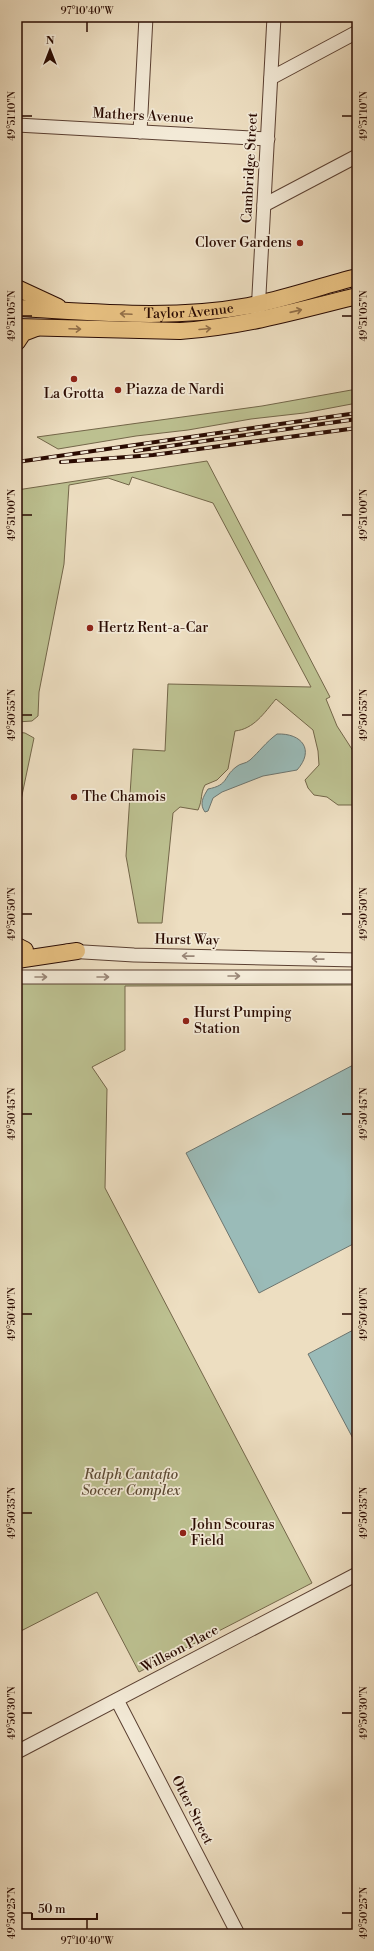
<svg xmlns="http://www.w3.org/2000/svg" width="374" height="1951" font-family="'Libre Bodoni',serif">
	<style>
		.green { fill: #bcc090; stroke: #736649 }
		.water { fill: #9abbb8; stroke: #6d756f }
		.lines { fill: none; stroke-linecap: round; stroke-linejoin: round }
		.minor-casing { stroke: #5b4032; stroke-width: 15 }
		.major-casing { stroke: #2a0b02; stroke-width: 18 }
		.minor { stroke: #f3ead7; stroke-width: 13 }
		.major { stroke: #e6bf80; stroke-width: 16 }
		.rail-casing { stroke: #2a0b02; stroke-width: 4 }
		.rail { stroke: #f3ead7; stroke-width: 2.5; stroke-dasharray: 8; stroke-linecap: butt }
		.oneway { stroke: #916e47 }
		.oneway2 { stroke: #998677 }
		.ticks { fill: none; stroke: #2a0b02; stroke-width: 1.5 }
		.poi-dot { fill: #8f2418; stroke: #f3ead7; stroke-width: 1.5 }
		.labels { text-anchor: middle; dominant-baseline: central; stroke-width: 3.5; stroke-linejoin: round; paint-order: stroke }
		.street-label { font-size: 14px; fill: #2a0b02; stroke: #f3ead7 }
		.poi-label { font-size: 14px; fill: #2a0b02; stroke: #f3ead7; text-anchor: start }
		.park-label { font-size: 14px; font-style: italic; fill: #5d4a34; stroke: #f3ead7 }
		.neatline { fill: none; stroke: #2a0b02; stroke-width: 1.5 }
		.ticks-label { font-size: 10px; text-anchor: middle; fill: #2a0b02 }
	</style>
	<rect width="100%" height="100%" fill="#eddec1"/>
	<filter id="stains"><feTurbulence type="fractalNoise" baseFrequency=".005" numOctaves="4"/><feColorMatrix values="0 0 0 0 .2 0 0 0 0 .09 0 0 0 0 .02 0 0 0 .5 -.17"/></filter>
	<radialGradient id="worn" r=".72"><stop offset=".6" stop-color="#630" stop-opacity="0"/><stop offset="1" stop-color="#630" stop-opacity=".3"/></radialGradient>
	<g class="green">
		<polygon points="357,389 357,403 304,413 251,419 188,430 136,436 58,449 37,437 262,406"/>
		<path d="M 207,461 L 330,697 L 326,699 L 337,726 L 357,757 L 357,818 L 354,805 L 338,805 L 327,797 L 314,795 L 308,788 L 305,780 L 319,765 L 318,751 L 313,730 L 276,699 C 264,713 254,729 235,731 L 228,769 L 217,780 L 205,785 C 200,794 203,799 198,810 L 180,807 L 173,813 L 162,923 L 138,923 L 126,856 L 133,749 L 165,751 L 168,684 L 311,687 L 213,503 L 132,477 L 129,485 L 108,478 L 69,485 L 64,564 L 39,692 L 38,716 L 32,721 L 17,722 L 17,490 Z"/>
		<polygon points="17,732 25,733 34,738 17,819"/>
		<polygon points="21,981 357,983 357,985 125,986 125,1050 92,1067 107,1089 105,1188 312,1583 139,1672 97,1592 17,1633 17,985 21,984"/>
	</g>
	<g class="water">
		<path d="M 277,734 C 302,733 315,750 297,770 L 263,776 L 222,792 L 213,798 L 208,811 L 205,812 C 199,804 203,797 208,789 C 229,785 223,777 236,767 C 240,763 246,764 250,760 C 259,752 266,742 277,734 Z"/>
		<polygon points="357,1063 357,1242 259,1293 186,1153"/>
		<polygon points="357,1328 357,1446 308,1354"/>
	</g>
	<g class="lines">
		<g class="minor-casing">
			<g id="minor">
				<polyline points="271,78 357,32"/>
				<polyline points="17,125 268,139"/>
				<polyline points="140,132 146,17"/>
				<polyline points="264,205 357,156"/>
				<polyline points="258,313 274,17"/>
				<polyline points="67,951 134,955 357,960"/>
				<polyline points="17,977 357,977"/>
				<polyline points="117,1700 238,1934"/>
				<polyline points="17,1752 357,1574"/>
			</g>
		</g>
		<g class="major-casing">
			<g id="major">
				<polyline points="17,288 58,307"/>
				<path id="s1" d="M 17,308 C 94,312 172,320 248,306 C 285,299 321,286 357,277"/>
				<path d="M 17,327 L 180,331 C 240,327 298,311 357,296"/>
				<polyline points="17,342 23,333 36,328"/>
				<polyline points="17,946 25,950"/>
				<polyline points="17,960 77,951"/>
			</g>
		</g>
		<use href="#minor" class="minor"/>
		<use href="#major" class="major"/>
		<g class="rail-casing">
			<g id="rail">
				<polyline points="135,451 357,419"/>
				<polyline points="17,462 357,413"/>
				<polyline points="61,462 153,455 357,428"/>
			</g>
		</g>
		<use href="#rail" class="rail"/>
	</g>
	<defs><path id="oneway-shaft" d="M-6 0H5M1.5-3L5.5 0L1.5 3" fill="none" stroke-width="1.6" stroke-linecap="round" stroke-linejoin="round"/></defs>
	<g class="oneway">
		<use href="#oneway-shaft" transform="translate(296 311) rotate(-13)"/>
		<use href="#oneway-shaft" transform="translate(126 314) rotate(-177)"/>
		<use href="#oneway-shaft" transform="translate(75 329) rotate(2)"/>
		<use href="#oneway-shaft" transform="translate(205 329) rotate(-5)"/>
	</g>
	<g class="oneway2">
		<use href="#oneway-shaft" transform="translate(188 956) rotate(-179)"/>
		<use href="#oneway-shaft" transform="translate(318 959) rotate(-179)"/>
		<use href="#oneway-shaft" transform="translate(234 976)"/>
		<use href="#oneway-shaft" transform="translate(41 977)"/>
		<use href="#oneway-shaft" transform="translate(103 977)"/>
	</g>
	<path class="ticks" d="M 87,22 L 87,32M 22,116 L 32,116M 342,116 L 352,116M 22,316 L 32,316M 342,316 L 352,316M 22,515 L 32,515M 342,515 L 352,515M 22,715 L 32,715M 342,715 L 352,715M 22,914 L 32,914M 342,914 L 352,914M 22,1114 L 32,1114M 342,1114 L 352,1114M 22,1314 L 32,1314M 342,1314 L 352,1314M 22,1513 L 32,1513M 342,1513 L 352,1513M 22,1713 L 32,1713M 342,1713 L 352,1713M 22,1913 L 32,1913M 342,1913 L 352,1913M 87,1919 L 87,1929"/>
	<g class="poi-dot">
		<circle cx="300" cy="243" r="4"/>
		<circle cx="74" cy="379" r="4"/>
		<circle cx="118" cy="390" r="4"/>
		<circle cx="90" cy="628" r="4"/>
		<circle cx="74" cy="797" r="4"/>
		<circle cx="186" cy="1021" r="4"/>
		<circle cx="183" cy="1533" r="4"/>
	</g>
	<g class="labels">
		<g class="street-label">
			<text transform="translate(143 116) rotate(3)">Mathers Avenue</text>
			<text transform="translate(250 168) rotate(-87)">Cambridge Street</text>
			<text stroke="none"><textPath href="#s1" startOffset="172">Taylor Avenue</textPath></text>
			<text transform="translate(187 940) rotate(1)">Hurst Way</text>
			<text transform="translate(180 1649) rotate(-28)">Willson Place</text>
			<text transform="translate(192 1810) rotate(63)">Otter Street</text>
		</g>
		<g class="poi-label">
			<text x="292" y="243" text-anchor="end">Clover Gardens</text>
			<text x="126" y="390">Piazza de Nardi</text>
			<text x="74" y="394" text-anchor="middle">La Grotta</text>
			<text x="98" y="628">Hertz Rent-a-Car</text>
			<text x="82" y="797">The Chamois</text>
			<text x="194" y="1013">Hurst Pumping<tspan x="194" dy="16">Station</tspan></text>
			<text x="191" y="1525">John Scouras<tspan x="191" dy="16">Field</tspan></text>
		</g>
		<g class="park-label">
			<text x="131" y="1475">Ralph Cantafio<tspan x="131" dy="16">Soccer Complex</tspan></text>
		</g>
	</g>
	<rect width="374" height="1951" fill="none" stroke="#eddec1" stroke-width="44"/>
	<g transform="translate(50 50)" stroke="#f3ead7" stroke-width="3" paint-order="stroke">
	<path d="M0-3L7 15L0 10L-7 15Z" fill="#2a0b02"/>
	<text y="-6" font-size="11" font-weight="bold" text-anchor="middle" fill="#2a0b02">N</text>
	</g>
	<path d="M32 1913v6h65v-6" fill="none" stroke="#2a0b02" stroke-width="2"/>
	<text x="38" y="1913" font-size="12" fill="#2a0b02" stroke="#f3ead7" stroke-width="3" paint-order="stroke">50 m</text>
	<rect x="22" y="22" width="330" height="1907" class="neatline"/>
	<g class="ticks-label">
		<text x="87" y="14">97°10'40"W</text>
		<text transform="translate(11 116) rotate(-90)" y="4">49°51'10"N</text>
		<text transform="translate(363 116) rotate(-90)" y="4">49°51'10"N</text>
		<text transform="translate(11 316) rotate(-90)" y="4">49°51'05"N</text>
		<text transform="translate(363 316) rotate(-90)" y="4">49°51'05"N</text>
		<text transform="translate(11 515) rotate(-90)" y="4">49°51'00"N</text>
		<text transform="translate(363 515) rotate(-90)" y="4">49°51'00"N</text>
		<text transform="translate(11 715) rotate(-90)" y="4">49°50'55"N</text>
		<text transform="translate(363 715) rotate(-90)" y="4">49°50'55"N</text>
		<text transform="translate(11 914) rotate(-90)" y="4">49°50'50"N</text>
		<text transform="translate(363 914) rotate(-90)" y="4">49°50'50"N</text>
		<text transform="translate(11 1114) rotate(-90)" y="4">49°50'45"N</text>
		<text transform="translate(363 1114) rotate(-90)" y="4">49°50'45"N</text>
		<text transform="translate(11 1314) rotate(-90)" y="4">49°50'40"N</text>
		<text transform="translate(363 1314) rotate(-90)" y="4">49°50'40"N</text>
		<text transform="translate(11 1513) rotate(-90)" y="4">49°50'35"N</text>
		<text transform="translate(363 1513) rotate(-90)" y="4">49°50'35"N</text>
		<text transform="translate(11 1713) rotate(-90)" y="4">49°50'30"N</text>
		<text transform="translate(363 1713) rotate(-90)" y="4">49°50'30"N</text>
		<text transform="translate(11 1913) rotate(-90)" y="4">49°50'25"N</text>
		<text transform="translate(363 1913) rotate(-90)" y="4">49°50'25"N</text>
		<text x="87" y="1944">97°10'40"W</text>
	</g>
	<rect width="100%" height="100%" filter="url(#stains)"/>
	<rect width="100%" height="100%" fill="url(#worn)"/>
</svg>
